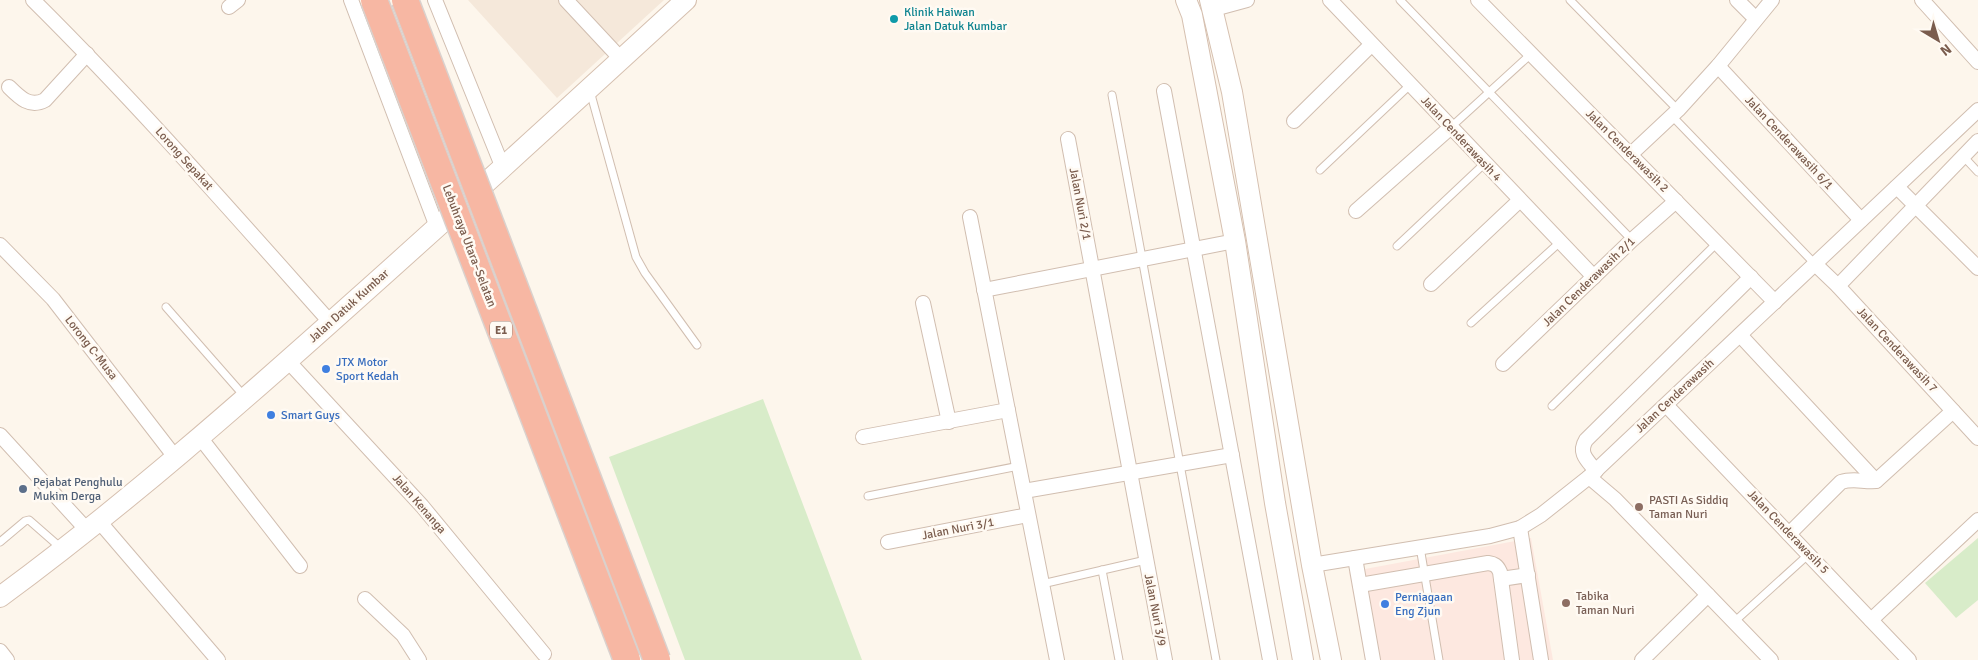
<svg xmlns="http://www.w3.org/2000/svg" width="1978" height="660" font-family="Signika,sans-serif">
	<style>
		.residential { fill: #f5e8da }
		.commercial { fill: #fde8e0 }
		.green { fill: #d8ecc9 }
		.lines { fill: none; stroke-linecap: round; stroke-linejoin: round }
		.lane-casing { stroke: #d1beb0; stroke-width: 9 }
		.street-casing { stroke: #d1beb0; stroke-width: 16 }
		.secondary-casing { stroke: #d6c0b0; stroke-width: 22 }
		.lane { stroke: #fff; stroke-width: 7 }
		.street { stroke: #fff; stroke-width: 14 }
		.secondary { stroke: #fff; stroke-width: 20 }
		.highway-bridge-casing { stroke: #dad1cd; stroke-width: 29; stroke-linecap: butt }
		.highway-bridge { stroke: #f7b7a3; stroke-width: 26 }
		.culture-dot { fill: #0f9aa8; stroke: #fffaf3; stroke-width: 2 }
		.shop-dot { fill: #3f7fe0; stroke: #fffaf3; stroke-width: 2 }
		.service-dot { fill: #5c6f8a; stroke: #fffaf3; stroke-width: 2 }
		.education-dot { fill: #8d6e63; stroke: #fffaf3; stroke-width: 2 }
		.labels { text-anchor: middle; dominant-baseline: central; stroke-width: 5; stroke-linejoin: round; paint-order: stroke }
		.shield { fill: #fffaf3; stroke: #a28b7f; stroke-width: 1 }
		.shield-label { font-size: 11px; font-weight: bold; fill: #7a5c4d }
		.culture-label { font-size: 12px; fill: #0d838f; stroke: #fffaf3; text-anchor: start }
		.street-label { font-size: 12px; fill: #7a5c4d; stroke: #fffaf3 }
		.shop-label { font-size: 12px; fill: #366cbe; stroke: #fffaf3; text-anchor: start }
		.service-label { font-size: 12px; fill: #4e5e75; stroke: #fffaf3; text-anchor: start }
		.education-label { font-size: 12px; fill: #785e54; stroke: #fffaf3; text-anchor: start }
	</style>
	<rect width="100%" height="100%" fill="#fdf6ec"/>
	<polygon class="residential" points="468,0 664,0 557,98"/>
	<polygon class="commercial" points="1531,538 1553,660 1365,660 1349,572"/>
	<g class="green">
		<polygon points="763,399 862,660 685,660 609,457"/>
		<polygon points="1978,538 1978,600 1956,618 1925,583"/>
	</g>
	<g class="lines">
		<g class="lane-casing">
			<g id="lane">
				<polyline points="1400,0 1632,240"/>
				<polyline points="1570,0 1678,110"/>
				<polyline points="590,91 636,257 645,273 697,345"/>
				<polyline points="1112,95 1216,660"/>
				<polyline points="1672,116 1815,264"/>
				<polyline points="1451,127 1531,54"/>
				<polyline points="1963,156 1978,172"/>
				<polyline points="1320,170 1410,85"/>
				<polyline points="1397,246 1484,164"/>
				<polyline points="166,307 245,397"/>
				<polyline points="1471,323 1560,242"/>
				<polyline points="1552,406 1717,243"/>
				<polyline points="868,496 1019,466"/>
				<polyline points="0,542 25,521 29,520 61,548"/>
				<polyline points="1420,547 1439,660"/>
				<polyline points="1102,570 1119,660"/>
				<polyline points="1042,584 1146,560"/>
				<polyline points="1734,622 1809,554"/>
			</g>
		</g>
		<g class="street-casing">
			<g id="street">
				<path d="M 33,0 C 137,103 233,213 331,323"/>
				<polyline points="351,0 437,227"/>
				<polyline points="435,0 503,168"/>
				<polyline points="566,0 621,59"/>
				<polyline points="1330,0 1594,277"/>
				<polyline points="1478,0 1775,302"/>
				<polyline points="1737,0 1756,19"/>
				<polyline points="1922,0 1978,62"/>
				<polyline points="229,7 238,0"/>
				<polyline points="1214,9 1247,0"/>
				<polyline points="1718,66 1861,220"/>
				<path d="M 9,87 C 20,98 30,108 45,100 L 87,54"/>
				<polyline points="1164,91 1270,660"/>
				<polyline points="1294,121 1371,45"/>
				<polyline points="1068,139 1165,660"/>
				<polyline points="1630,155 1678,110 1718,66 1772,0"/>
				<polyline points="1897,187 1978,268"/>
				<polyline points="1356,211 1451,127"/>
				<polyline points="970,217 1057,660"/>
				<polyline points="0,245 53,299 175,457"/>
				<polyline points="1815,264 1838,286 1978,438"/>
				<polyline points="1431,284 1520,200"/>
				<polyline points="1838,286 1978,141"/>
				<polyline points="984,290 1235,241"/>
				<polyline points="923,303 949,422"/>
				<polyline points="1740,335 1876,481"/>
				<polyline points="288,361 422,506 544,654"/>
				<polyline points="1503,364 1632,240 1676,201"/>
				<polyline points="1666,405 1909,660"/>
				<polyline points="0,435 87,530"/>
				<polyline points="199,436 300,566"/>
				<polyline points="863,437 1008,410"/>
				<path d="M 1596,471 C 1587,460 1578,453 1586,440 L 1751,277"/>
				<polyline points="1589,477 1615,499 1771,660"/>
				<polyline points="1024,491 1232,455"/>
				<polyline points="98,520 218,660"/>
				<polyline points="1520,528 1541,660"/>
				<path d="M 1789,534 L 1841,482 C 1853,478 1863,482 1876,481 L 1953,411"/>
				<polyline points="888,542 1028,515"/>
				<polyline points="1355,558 1373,660"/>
				<polyline points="1312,565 1490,536 1520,528 1541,515 1589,477 1978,110"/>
				<polyline points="1501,579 1528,575"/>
				<path d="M 1360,585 L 1488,563 C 1494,564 1497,565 1500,572 L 1512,660"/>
				<polyline points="365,599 403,635 419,660"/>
				<polyline points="1871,620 1978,520"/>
				<polyline points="0,651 7,660"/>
				<polyline points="1642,660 1708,595"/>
			</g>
		</g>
		<g class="secondary-casing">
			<g id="secondary">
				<polyline points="1186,0 1192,15 1235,241 1275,503 1303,660"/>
				<polyline points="1210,0 1232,92 1312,565 1331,660"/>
				<path d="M 0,597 C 125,505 242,402 358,298 C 468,200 577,100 686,0"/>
			</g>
		</g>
		<use href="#lane" class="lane"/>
		<use href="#street" class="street"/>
		<use href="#secondary" class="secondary"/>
		<g class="highway-bridge-casing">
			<g id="highway-bridge">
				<polyline points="374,0 627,660"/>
				<polyline points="405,0 657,660"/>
			</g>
		</g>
		<use href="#highway-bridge" class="highway-bridge"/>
	</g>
	<circle class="culture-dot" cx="894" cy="19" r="5"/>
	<g class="shop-dot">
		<circle cx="326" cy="369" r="5"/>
		<circle cx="271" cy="415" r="5"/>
		<circle cx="1385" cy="604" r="5"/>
	</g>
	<circle class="service-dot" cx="23" cy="489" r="5"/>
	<g class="education-dot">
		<circle cx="1639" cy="507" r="5"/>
		<circle cx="1566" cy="603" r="5"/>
	</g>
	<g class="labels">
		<rect class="shield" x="490" y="321.5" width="22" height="17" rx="4"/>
		<g class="shield-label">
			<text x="501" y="330">E1</text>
		</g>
		<g class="culture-label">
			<text x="904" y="12">Klinik Haiwan<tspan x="904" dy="14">Jalan Datuk Kumbar</tspan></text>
		</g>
		<g class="street-label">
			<text transform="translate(1461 139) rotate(47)">Jalan Cenderawasih 4</text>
			<text transform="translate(1789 143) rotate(47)">Jalan Cenderawasih 6/1</text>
			<text transform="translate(1627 151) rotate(45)">Jalan Cenderawasih 2</text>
			<text transform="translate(184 159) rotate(48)">Lorong Sepakat</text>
			<text transform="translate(1080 204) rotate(79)">Jalan Nuri 2/1</text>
			<text transform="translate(469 246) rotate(69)">Lebuhraya Utara–Selatan</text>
			<text transform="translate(1589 282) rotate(-44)">Jalan Cenderawasih 2/1</text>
			<text transform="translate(349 306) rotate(-42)">Jalan Datuk Kumbar</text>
			<text transform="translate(91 348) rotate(52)">Lorong C-Musa</text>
			<text transform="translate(1897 350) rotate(47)">Jalan Cenderawasih 7</text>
			<text transform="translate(1675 396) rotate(-43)">Jalan Cenderawasih</text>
			<text transform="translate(419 504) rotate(49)">Jalan Kenanga</text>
			<text transform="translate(958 529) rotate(-11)">Jalan Nuri 3/1</text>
			<text transform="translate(1788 532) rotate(46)">Jalan Cenderawasih 5</text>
			<text transform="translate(1155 610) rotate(79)">Jalan Nuri 3/9</text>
		</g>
		<g class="shop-label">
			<text x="336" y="362">JTX Motor<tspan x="336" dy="14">Sport Kedah</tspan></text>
			<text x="281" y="415">Smart Guys</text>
			<text x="1395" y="597">Perniagaan<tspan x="1395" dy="14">Eng Zjun</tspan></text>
		</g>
		<g class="service-label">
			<text x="33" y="482">Pejabat Penghulu<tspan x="33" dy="14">Mukim Derga</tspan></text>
		</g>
		<g class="education-label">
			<text x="1649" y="500">PASTI As Siddiq<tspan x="1649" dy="14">Taman Nuri</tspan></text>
			<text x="1576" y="596">Tabika<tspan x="1576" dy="14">Taman Nuri</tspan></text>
		</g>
	</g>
	<g transform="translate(1938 40) rotate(142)" stroke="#fffaf3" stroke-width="4" paint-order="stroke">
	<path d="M0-4L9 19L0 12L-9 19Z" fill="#7a5c4d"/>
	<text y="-8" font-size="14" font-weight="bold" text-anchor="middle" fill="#7a5c4d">N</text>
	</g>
</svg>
